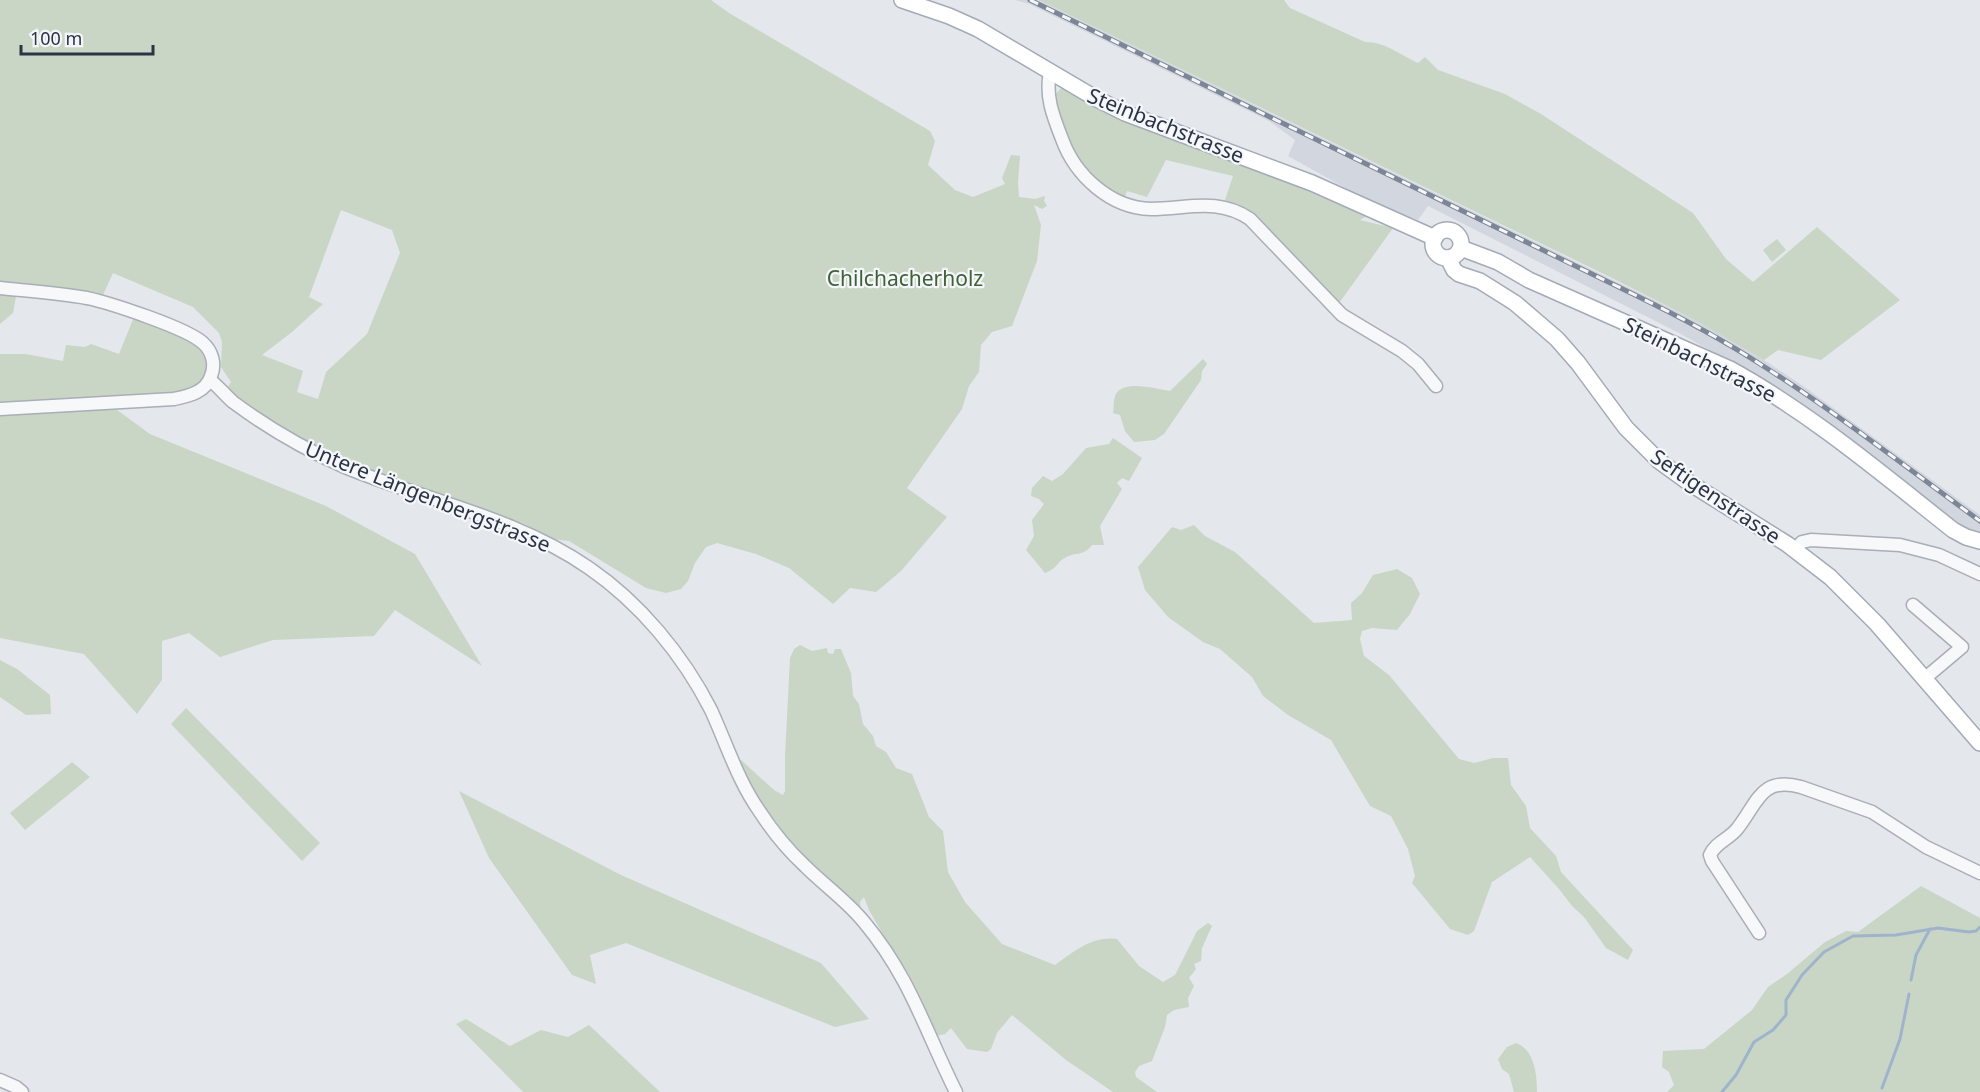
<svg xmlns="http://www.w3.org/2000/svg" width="1980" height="1092" font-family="'Noto Sans',sans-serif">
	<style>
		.built { fill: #d2d6de }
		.green { fill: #c9d6c5; fill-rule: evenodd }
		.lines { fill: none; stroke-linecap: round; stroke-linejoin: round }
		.stream { stroke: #9fb4cc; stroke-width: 3 }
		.minor-casing { stroke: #a9aeb7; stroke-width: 15 }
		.major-casing { stroke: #a3abb8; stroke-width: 18 }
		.minor { stroke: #f7f8fa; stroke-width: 12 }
		.major { stroke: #fff; stroke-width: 15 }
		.rail-casing { stroke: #7d8696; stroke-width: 5 }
		.rail { stroke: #f4f6f9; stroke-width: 3; stroke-dasharray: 9; stroke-linecap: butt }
		.labels { text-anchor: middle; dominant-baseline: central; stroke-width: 4.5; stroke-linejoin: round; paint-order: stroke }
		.street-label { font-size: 21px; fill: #2b3445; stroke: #f4f6f9 }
		.park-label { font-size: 21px; fill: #3f6138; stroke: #f4f6f9 }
	</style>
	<rect width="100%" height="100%" fill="#e4e7ec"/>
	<polygon class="built" points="1015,0 1039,0 1693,319 1764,360 1806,388 1980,515 1980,536 1955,521 1809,412 1732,363 1679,333 1428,206 1418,220 1358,195 1288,156 1295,140 1269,121 1029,4"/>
	<g class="green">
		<path d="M 0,0 L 711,0 L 729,13 L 930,131 L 935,141 L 928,165 L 955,190 L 973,197 L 1005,184 L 1002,178 L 1011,155 L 1020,156 L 1018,182 L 1019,197 L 1035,199 L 1045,196 L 1044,201 L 1047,206 L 1042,209 L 1034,205 L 1041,225 L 1037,261 L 1012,326 L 992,332 L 981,345 L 979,372 L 969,386 L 962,409 L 907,488 L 947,517 L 901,571 L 876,592 L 850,588 L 833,604 L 789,568 L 756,554 L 717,543 L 706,547 L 695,563 L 688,581 L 681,589 L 666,593 L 646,588 L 569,541 L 552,539 L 525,524 L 370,469 L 299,437 L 267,419 L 231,393 L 228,387 L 231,382 L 221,367 L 222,342 L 219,333 L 193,307 L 113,273 L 102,297 L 18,286 L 13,313 L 0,324 ZM 341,210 L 392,230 L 400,253 L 367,334 L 326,372 L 318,399 L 297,392 L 303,371 L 262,355 L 292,332 L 323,304 L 309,297 Z"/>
		<path d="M 1039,0 L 1284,0 L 1290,8 L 1365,42 C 1386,42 1400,55 1418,63 L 1425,57 L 1438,70 L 1505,94 L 1541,114 L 1693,213 L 1726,259 L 1753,282 L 1817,227 L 1900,300 L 1821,360 L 1778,350 L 1764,360 L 1693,319 L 1608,276 Z"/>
		<polygon points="1062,87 1121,120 1291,182 1369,215 1360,220 1393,228 1337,306 1246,211 1225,200 1233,176 1166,160 1147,197 1127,191 1124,199 1093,180 1066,140 1053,97"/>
		<polygon points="1777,239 1786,250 1772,262 1763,250"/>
		<path d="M 134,317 C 155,325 220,342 205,375 C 199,389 184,392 171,395 L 0,404 L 0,354 L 26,354 L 63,361 L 66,345 L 85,347 L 91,344 L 119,354 Z"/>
		<path d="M 1203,359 L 1207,364 L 1202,371 L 1201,380 L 1164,434 L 1155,440 L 1134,442 L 1125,431 L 1120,415 L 1113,413 C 1114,408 1113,399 1116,394 C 1124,379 1157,389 1170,391 Z"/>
		<polygon points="113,407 150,434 326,506 415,554 482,666 395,610 374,636 273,640 220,657 189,633 162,641 162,680 137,714 84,654 0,638 0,413"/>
		<path d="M 1113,438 L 1142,458 L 1129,481 L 1122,478 L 1117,483 L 1122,489 L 1100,526 L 1104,545 L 1092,545 C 1083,557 1076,551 1065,558 C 1056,562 1059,568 1045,573 L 1026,550 L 1034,536 L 1032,520 L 1044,504 L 1039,499 L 1031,496 L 1032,488 L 1043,476 L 1052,481 L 1063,474 L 1086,448 L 1109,444 Z"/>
		<polygon points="1194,525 1205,536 1235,552 1314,623 1352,620 1351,603 1362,593 1373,575 1397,569 1412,578 1420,594 1410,614 1397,630 1372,628 1362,631 1360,639 1364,656 1389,675 1459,759 1474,763 1493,758 1508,758 1511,785 1526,806 1530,828 1556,856 1561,872 1633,950 1628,960 1606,948 1584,917 1572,906 1559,889 1530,857 1492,882 1474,931 1468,935 1450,929 1412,883 1415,876 1408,849 1391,816 1370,806 1331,740 1288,715 1263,696 1252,677 1220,649 1203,642 1168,617 1145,590 1138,567 1172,527 1181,530"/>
		<path d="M 800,645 L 812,651 L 827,648 L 828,653 L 833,654 L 835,649 L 841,649 L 851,673 L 853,696 L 859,704 L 863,724 L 873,736 L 876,746 L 886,752 L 896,768 L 912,774 L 929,817 L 943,831 L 948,872 L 965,902 L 1002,944 L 1055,965 C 1073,952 1093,935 1117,939 L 1139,966 L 1163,982 L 1175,975 L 1197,931 L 1208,923 L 1212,926 L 1202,948 L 1201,961 L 1194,964 L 1196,969 L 1189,978 L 1194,986 L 1188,998 L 1189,1007 L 1174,1010 L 1167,1015 L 1165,1027 L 1152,1061 L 1139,1066 L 1135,1072 L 1136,1077 L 1157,1092 L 1113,1092 L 1066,1060 L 1012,1015 L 997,1033 L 991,1049 L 987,1052 L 967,1049 L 951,1028 L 945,1034 L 936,1036 L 907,976 L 869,910 L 864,897 L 860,902 L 861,913 L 798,853 L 755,793 L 738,762 L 741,760 L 774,790 L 783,795 L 785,791 L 785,756 L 790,658 L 794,649 Z"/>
		<polygon points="0,660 17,669 50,695 51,714 26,715 0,697"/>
		<polygon points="186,708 320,843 302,861 171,724"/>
		<polygon points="72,762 90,777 25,830 10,813"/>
		<polygon points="459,791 621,875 821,963 869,1019 835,1027 626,943 590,955 596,984 572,975 489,858"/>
		<polygon points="1921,886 1980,918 1980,1092 1667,1092 1674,1085 1669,1072 1662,1067 1663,1051 1704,1049 1752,1010 1768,987 1787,974 1825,942 1846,931 1858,932"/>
		<polygon points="466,1019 510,1046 541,1030 568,1037 589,1025 660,1092 523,1092 456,1024"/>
		<path d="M 1516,1043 C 1535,1050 1537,1075 1537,1092 L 1514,1092 L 1509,1074 L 1502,1069 L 1498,1059 L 1507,1047 Z"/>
	</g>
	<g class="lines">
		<g class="stream">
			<polyline points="1911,980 1916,955 1930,929"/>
			<polyline points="1882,1088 1900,1039 1909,994"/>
			<polyline points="1722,1092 1736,1075 1754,1042 1773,1030 1786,1015 1786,1000 1802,975 1824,952 1853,936 1896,935 1938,928 1969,932 1976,931 1980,927"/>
		</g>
		<g class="minor-casing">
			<g id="minor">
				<path d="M 1050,72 C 1045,96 1053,116 1062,139 C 1075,175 1110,208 1151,209 C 1188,209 1217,197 1250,219 L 1342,315 L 1402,351 L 1418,364 L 1436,386"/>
				<path d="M 0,288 C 29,291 58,293 87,298 C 110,303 187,328 203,343 C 212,351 216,364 211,376 C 206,392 189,396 174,399 L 0,409"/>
				<path d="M 210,380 C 218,386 225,395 233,402 C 268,428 306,450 345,467 C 427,501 515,517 589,568 C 640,603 683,655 711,710 C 727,745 738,781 760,812 C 773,832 788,850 805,866 C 824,885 847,901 864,922 C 910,977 925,1030 956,1092"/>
				<polyline points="1795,549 1802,542 1811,540 1900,545 1939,555 1980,574"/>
				<polyline points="1913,605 1962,647 1924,679"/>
				<path d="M 1759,933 L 1712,861 L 1710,855 C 1715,843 1729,839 1737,829 C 1758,803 1760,776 1801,787 L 1872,812 L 1926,847 L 1980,873"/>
				<polyline points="0,1080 16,1087 22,1092"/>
			</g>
		</g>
		<g class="major-casing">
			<g id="major">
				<polyline points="902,0 949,16 978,29 1095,98 1125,113 1312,183 1435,238"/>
				<circle cx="1447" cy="244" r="14"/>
				<path d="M 1461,248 L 1498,262 L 1529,280 L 1730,369 C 1810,413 1881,473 1953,530 L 1966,537 L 1980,541"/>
				<polyline points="1448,258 1454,270 1459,274 1480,281 1515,303 1557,339 1578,363 1626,428 1659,461 1688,482 1787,544 1830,577 1877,624 1980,743"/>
			</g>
		</g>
		<use href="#minor" class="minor"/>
		<use href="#major" class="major"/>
		<g class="rail-casing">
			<path id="rail" d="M 1030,0 L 1635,295 C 1678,316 1720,338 1760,364 C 1836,412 1907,468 1980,521"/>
		</g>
		<use href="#rail" class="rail"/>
	</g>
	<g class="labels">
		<g class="street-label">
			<text transform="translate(1166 125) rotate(22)">Steinbachstrasse</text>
			<text transform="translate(1700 359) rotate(26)">Steinbachstrasse</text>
			<text transform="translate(428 496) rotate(22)">Untere Längenbergstrasse</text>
			<text transform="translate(1716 496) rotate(34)">Seftigenstrasse</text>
		</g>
		<g class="park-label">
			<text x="905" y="278">Chilchacherholz</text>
		</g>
	</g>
	<path d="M21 45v9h132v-9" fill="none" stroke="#2b3445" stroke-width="3"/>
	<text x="30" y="45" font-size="18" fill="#2b3445" stroke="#f4f6f9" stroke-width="4.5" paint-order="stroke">100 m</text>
</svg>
